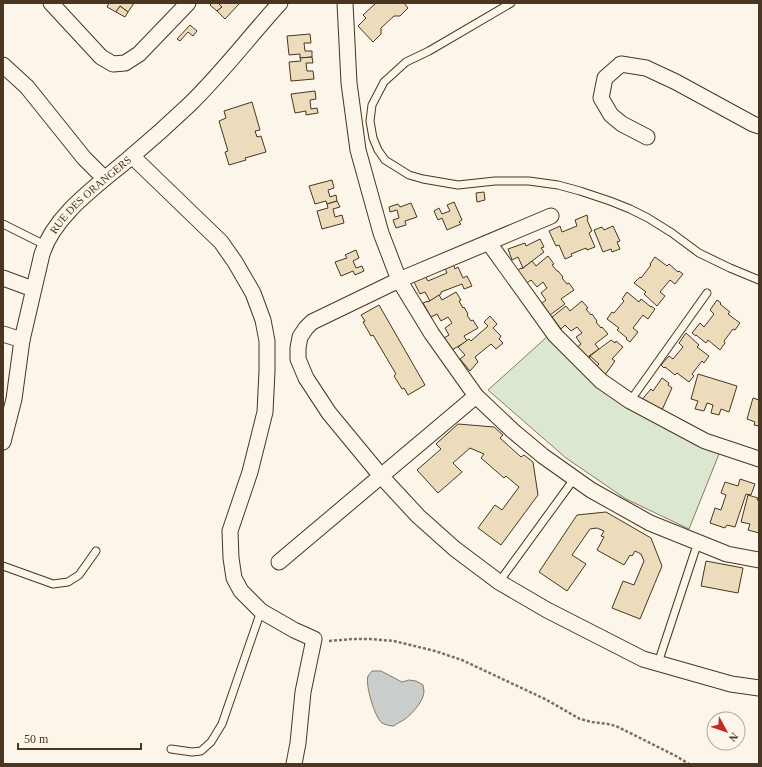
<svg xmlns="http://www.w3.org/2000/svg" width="762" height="767" font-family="'Times New Roman',serif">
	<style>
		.green { fill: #dce7d0; stroke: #887966 }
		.water { fill: #c9cecd; stroke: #887966 }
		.building { fill: #ecdcbc; stroke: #4a3520 }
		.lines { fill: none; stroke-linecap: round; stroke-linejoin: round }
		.service-casing { stroke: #4a3520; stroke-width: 9 }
		.minor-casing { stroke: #4a3520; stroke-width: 17 }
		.path { stroke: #7f6f5c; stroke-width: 2.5; stroke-dasharray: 3 2; stroke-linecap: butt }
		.service { stroke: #fbf6e9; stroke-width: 7 }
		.minor { stroke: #fbf6e9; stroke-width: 15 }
		.labels { text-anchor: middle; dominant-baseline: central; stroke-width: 3; stroke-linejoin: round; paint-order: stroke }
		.street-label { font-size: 11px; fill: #4a3520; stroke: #fbf6e9 }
	</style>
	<rect width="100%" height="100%" fill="#fbf6e9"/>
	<polygon class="green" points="548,336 719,454 689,529 626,499 566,458 488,390"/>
	<path class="water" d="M 372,671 L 381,671 L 402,682 L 409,680 L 416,681 L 423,685 C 423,687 424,689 424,691 C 424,701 412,714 405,719 C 401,722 397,723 394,726 C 390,726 386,725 382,723 C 375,718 365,685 368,676 C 369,674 371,673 372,671 Z"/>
	<g class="building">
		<polygon points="109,3 134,3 128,12 120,6 116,12 107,7"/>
		<polygon points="212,3 218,3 222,7 217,11 210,5"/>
		<polygon points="218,3 240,3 225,19 217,11 222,7"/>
		<polygon points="376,3 404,3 408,8 400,16 394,16 381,28 381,34 373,42 358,26 366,18 363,15"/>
		<polygon points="120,6 128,12 125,17 116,12"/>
		<polygon points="190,25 197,31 193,36 188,32 180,41 177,39"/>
		<polygon points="310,34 311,43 304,43 305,51 312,51 312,57 300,58 300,54 289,55 287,36"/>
		<polygon points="312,57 313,63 306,63 307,71 313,71 314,79 291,81 289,62 301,61 300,58"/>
		<polygon points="315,91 316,99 310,100 311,109 317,108 318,113 306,115 306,111 295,113 291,94"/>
		<polygon points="252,102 260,130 255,131 257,137 261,136 266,152 245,158 246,160 229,165 225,152 228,151 219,121 226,118 224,111"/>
		<polygon points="332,180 334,188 328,190 330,197 336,195 337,201 327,204 326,201 315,204 309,186"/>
		<polygon points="484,192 485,200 477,202 476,193"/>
		<polygon points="337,201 340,207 333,209 335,217 342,215 344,223 322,229 317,211 328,208 327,204"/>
		<polygon points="454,202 462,220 459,222 461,224 447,230 442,218 438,220 434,211 439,208 442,214 450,211 447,205"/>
		<polygon points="411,203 417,217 405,221 406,225 396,228 393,220 399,218 397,210 390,212 389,207 398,204 400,207"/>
		<polygon points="587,215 588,219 587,220 592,231 589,233 595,247 587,250 586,248 571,254 572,256 565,259 559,245 556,246 549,231 560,226 562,232 577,226 575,220"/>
		<polygon points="613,226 620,241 617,242 620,249 612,252 611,249 603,252 594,230 602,227 604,230"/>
		<polygon points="540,239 544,247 541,248 544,252 523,268 518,257 512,260 508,249 525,243 526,246"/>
		<polygon points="356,250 359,258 353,261 356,268 362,266 364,271 355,275 353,271 341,276 335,262 347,258 345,255"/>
		<polygon points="548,256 554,264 552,265 557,271 558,271 563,277 562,278 567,284 569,283 574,290 561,299 565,304 550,315 542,303 546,300 541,293 547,288 543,282 537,287 531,280 527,283 517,271 521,268 522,269 532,261 536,266"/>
		<polygon points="655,257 667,266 669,264 678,272 679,271 683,274 675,284 670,280 660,292 665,296 657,306 644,294 646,292 634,283 640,277 641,278 651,265 650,264"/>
		<polygon points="453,263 455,269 458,267 463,278 467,276 472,286 464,289 462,284 441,292 441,294 430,301 425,292 420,294 413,280 425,276 428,281 447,273 444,266"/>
		<polygon points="456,292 461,300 459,301 463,308 464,307 468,314 467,315 471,321 473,320 478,328 464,336 467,341 452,350 444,338 449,335 445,328 452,323 448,317 441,321 437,314 431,317 423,303 428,301 428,302 439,295 442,300"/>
		<polygon points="627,292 639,302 641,299 651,307 651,306 655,309 648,319 643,315 633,328 638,332 630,342 626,339 627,338 617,330 619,328 607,319 612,312 614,313 624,301 622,299"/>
		<polygon points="717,300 721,303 720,304 730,312 728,314 740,323 735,330 733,329 724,341 725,343 720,350 708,340 706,343 696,335 696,336 692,333 700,323 704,327 714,314 710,310"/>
		<polygon points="582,301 588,308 586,309 591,315 592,314 597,321 596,322 601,328 602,327 608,334 595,344 599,349 589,356 590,357 586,360 576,348 581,344 576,337 582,333 577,327 571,331 565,325 561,329 552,317 566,306 570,311"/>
		<polygon points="379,305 425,385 408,395 404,388 402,389 394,376 396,374 373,335 371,336 363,322 365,321 361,315"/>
		<polygon points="490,316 497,324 493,328 501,336 499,339 503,343 496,349 491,344 475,357 478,362 470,371 460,359 465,355 458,347 469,339 471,341 488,326 484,322"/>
		<polygon points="686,333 699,345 697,347 709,356 704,363 702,361 692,374 694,376 689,382 677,373 675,375 665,367 664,368 661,365 669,356 673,359 683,347 679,343"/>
		<polygon points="611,340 615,343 616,341 623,347 612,359 615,361 605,375 595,368 599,364 590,356"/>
		<polygon points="698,374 737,386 729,412 721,409 719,415 711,413 713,405 707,403 704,411 695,409 698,401 691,399"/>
		<polygon points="662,378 669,383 668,385 672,388 661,412 639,403 651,389 653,391"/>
		<polygon points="753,398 759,400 759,426 754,425 755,422 747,419"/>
		<polygon points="458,424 494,427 503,435 500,438 521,457 524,455 533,462 538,495 501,545 478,528 495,505 502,510 519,487 506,476 504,478 481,458 484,454 470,448 453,463 462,472 438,493 417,470 441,449 436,444"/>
		<polygon points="740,479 755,484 751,495 746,494 735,527 727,525 725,528 710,523 715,508 721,510 726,495 721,493 725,482 738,486"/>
		<polygon points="748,495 758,498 757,500 759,500 759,533 748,530 750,524 741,522"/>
		<polygon points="606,512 651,538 662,566 640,619 612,608 623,581 634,585 644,561 641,554 635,551 632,556 630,555 624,565 597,550 604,537 601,536 604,531 597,528 590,529 572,555 586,564 567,591 539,572 577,515"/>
		<polygon points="706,561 743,568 738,593 701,586"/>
	</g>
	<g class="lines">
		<g class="service-casing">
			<g id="service">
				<polyline points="511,3 429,51 406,62 384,82 372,105 370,121 373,138 378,150 385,160 409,175 423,179 458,185 495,181 529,181 558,185 580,191 610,201 630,209 648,218 672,233 699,253 730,268 759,280"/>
				<polyline points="3,224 45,245"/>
				<polyline points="630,401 707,293"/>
				<polyline points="3,566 53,584 68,582 79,575 96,551"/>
				<polyline points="499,582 574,479"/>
				<polyline points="658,663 698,542"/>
				<polyline points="171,749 192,752 201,751 211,742 222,724 261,611"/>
			</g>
		</g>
		<g class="minor-casing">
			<g id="minor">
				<polyline points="51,3 101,57 113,64 125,63 139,54 188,3"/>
				<polyline points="345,3 349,83 358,150 381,233 399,280 432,334 476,396 513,431 543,456 591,490 650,523 727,554 759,560"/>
				<polyline points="3,65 27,87 84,158 104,178"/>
				<polyline points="647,137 622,124 611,115 601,98 605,78 621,64 646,68 676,82 753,124 759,126"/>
				<polyline points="132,156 221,242 235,262 253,293 263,320 267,341 267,371 265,412 250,472 230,531 231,558 234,578 241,591 261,611 294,630 314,639 303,692 298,743 294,764"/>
				<polyline points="551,216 399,280 312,322 306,328 300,337 298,348 298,359 306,378 329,413 381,476 418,516 455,549 499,582 547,610 643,659 731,684 759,688"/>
				<polyline points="489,243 555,335 601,381 630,401 705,441 759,459"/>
				<polyline points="3,278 33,289"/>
				<polyline points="3,334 22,340"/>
				<path id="s1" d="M 3,442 L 14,399 L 22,340 L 42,254 C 55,213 101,183 132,156 C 151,140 170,123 189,105 C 222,73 249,37 280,3"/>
				<polyline points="279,562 476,396"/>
			</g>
		</g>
		<polyline class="path" points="329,641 352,639 370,639 394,641 435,651 462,660 545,699 580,719 592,722 608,724 616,726 676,756 689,764"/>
		<use href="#service" class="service"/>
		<use href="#minor" class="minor"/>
	</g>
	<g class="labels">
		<g class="street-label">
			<text stroke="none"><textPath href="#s1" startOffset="270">RUE DES ORANGERS</textPath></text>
		</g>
	</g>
	<rect width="762" height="767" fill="none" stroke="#4a3520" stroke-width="8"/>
	<g transform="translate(726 731) rotate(130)"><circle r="19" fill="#fbf6e9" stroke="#b4a999"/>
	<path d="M0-3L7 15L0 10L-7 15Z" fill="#c62828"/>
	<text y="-6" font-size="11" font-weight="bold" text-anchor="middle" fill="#4a3520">N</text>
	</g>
	<path d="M18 743v6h123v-6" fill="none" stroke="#4a3520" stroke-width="2"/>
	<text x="24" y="743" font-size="12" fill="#4a3520" stroke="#fbf6e9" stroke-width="3" paint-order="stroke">50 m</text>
</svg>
